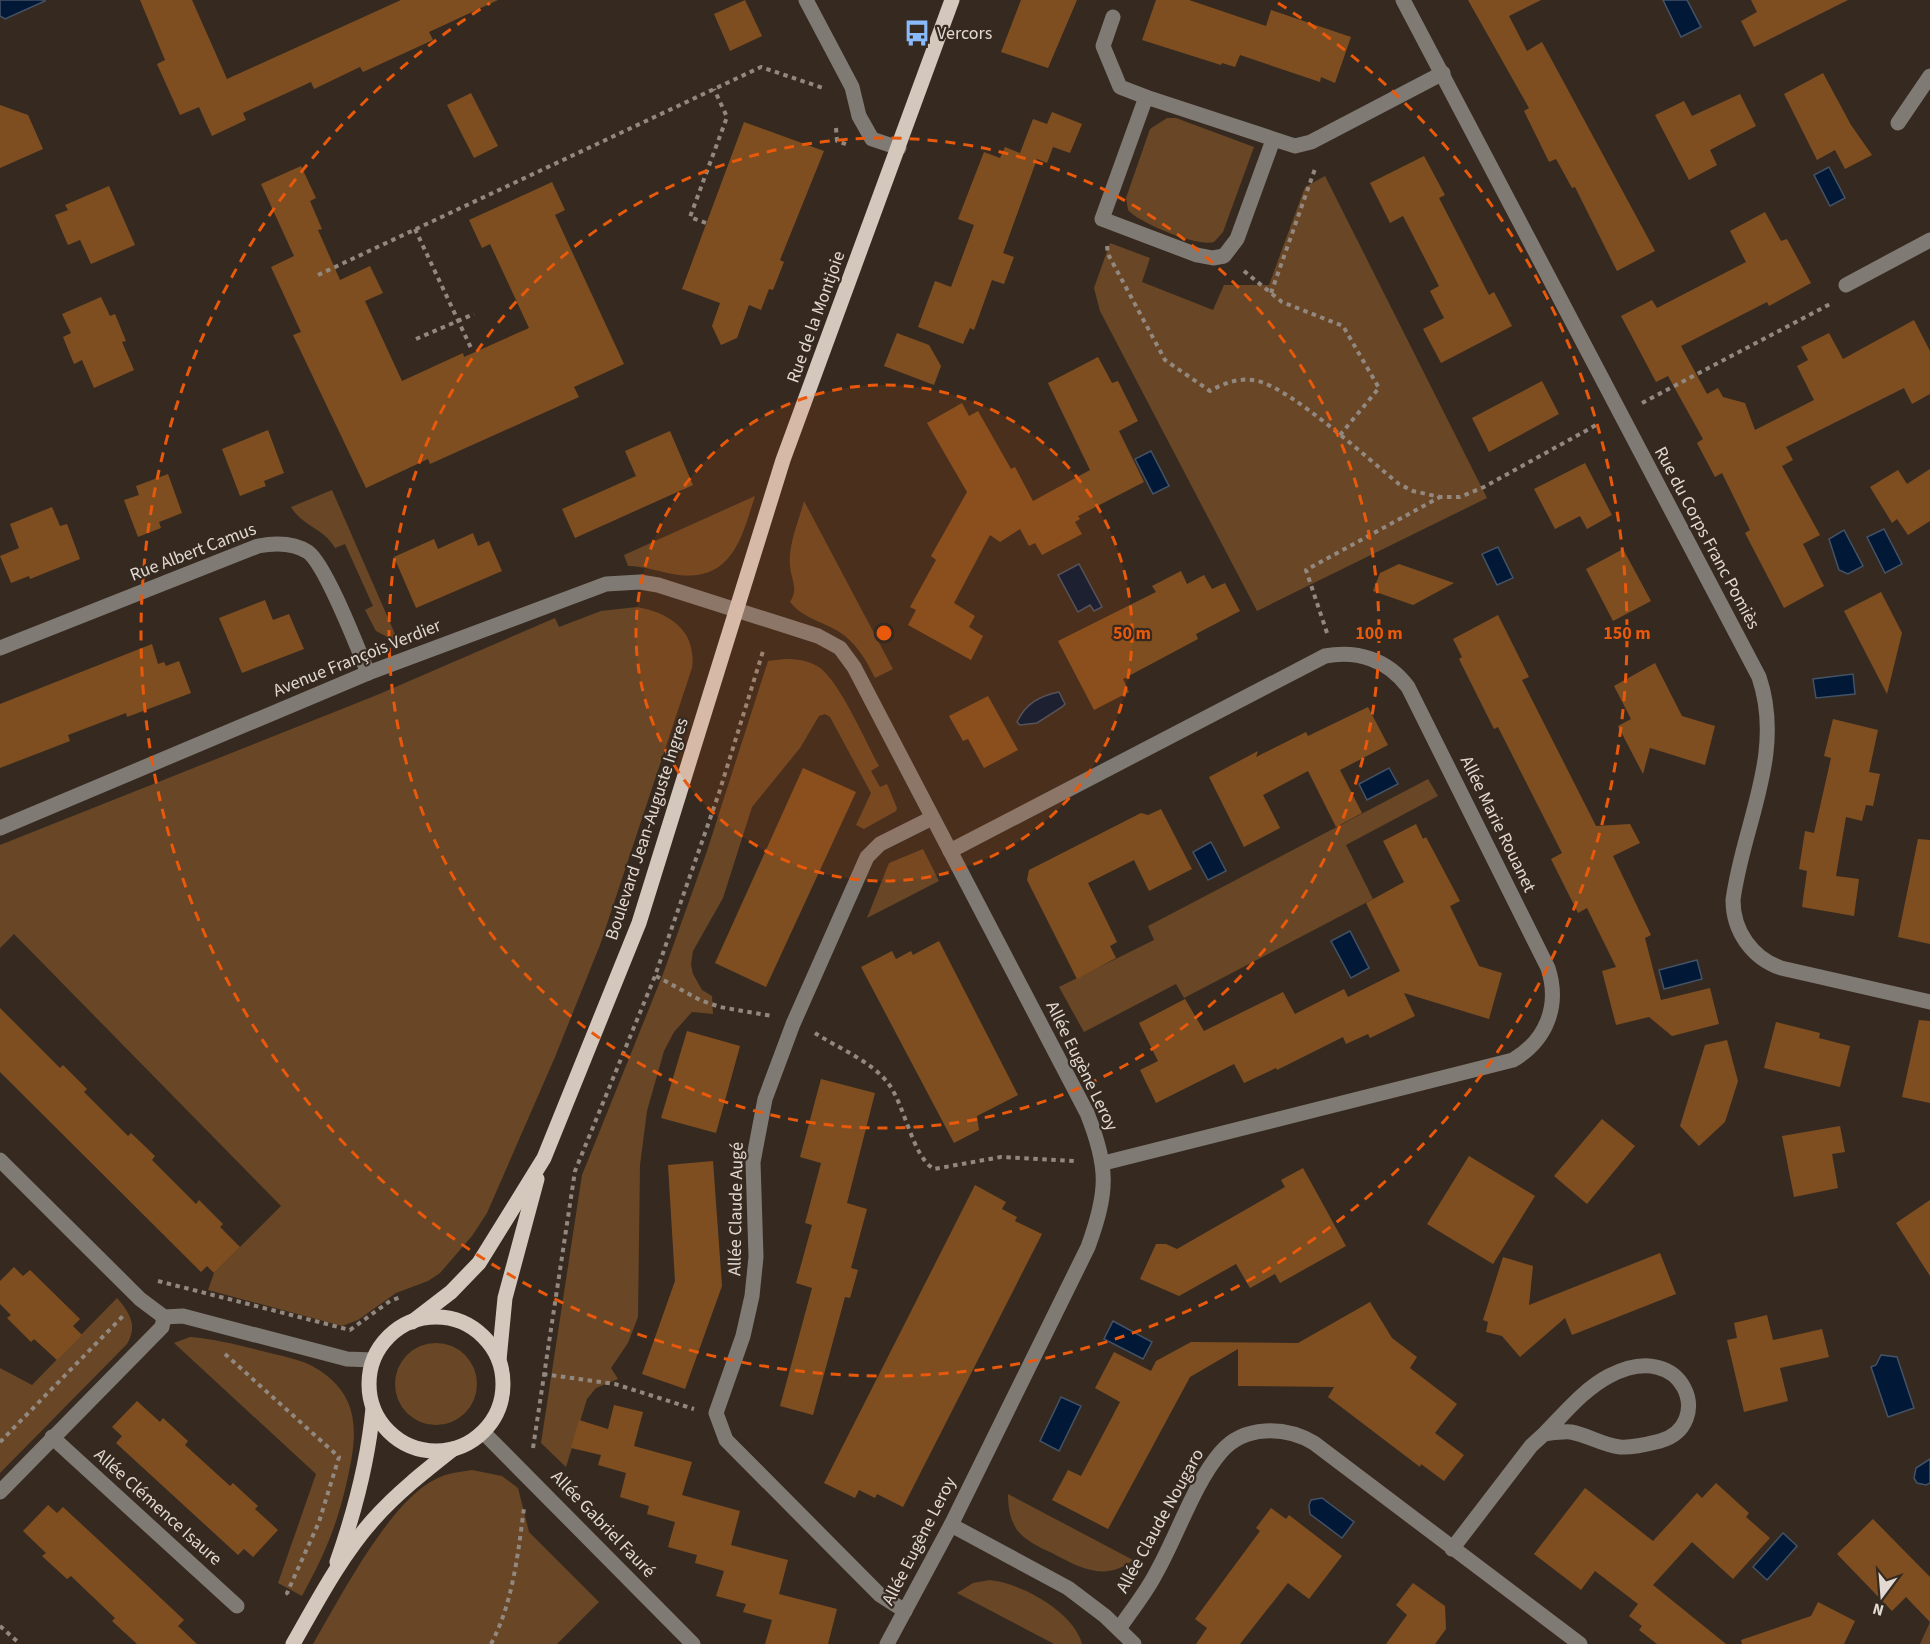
<svg xmlns="http://www.w3.org/2000/svg" width="1930" height="1644" font-family="'Source Sans 3',sans-serif">
	<style>
		.green { fill: #694625 }
		.water { fill: #011836; stroke: #445265; stroke-width: 1.5 }
		.building { fill: #7f4e20 }
		.lines { fill: none; stroke-linecap: round; stroke-linejoin: round }
		.path { stroke: #92887f; stroke-width: 4; stroke-dasharray: 4.5 4.5; stroke-linecap: butt }
		.minor { stroke: #807a75; stroke-width: 15 }
		.major { stroke: #d4c7bc; stroke-width: 15 }
		.ring { fill: none; stroke: #e8590c; stroke-width: 3; stroke-dasharray: 10 8 }
		.labels { text-anchor: middle; dominant-baseline: central; stroke-width: 4.5; stroke-linejoin: round; paint-order: stroke }
		.poi-label { font-size: 18px; fill: #e1d9d2; stroke: #362a20; text-anchor: start }
		.street-label { font-size: 18px; fill: #e1d9d2; stroke: #362a20 }
		.centre { fill: #e8590c; stroke: #362a20; stroke-width: 3 }
		.ring-label { font-size: 18px; text-anchor: middle; font-weight: bold; fill: #e8590c; stroke: #362a20; stroke-width: 4.5; stroke-linejoin: round; paint-order: stroke }
	</style>
	<rect width="100%" height="100%" fill="#362a20"/>
	<g class="green">
		<path d="M 1167,118 L 1176,118 L 1254,147 L 1223,232 L 1214,242 C 1197,247 1139,223 1128,210 L 1126,198 L 1150,129 Z"/>
		<polygon points="1325,176 1487,498 1257,611 1100,311 1094,288 1110,243 1150,258 1142,282 1213,310 1224,285 1269,285 1305,187"/>
		<path d="M 332,490 L 399,643 L 376,631 L 365,610 L 373,606 L 345,544 L 335,548 C 324,528 302,526 291,507 Z"/>
		<path d="M 755,496 C 742,536 733,581 679,575 C 662,573 646,566 628,566 L 624,555 Z"/>
		<path d="M 804,501 L 893,669 L 875,678 C 866,660 856,642 838,631 C 821,621 803,618 790,602 C 799,588 791,580 790,566 C 788,544 799,521 804,501 Z"/>
		<path d="M 637,607 C 670,613 697,631 692,668 L 600,945 L 555,1057 L 487,1213 L 472,1236 L 440,1273 L 428,1281 L 396,1293 L 358,1320 L 342,1326 L 208,1290 L 214,1273 L 281,1206 L 14,934 L 0,948 L 0,845 L 377,695 L 555,618 L 559,627 L 601,611 Z"/>
		<path d="M 785,659 C 796,659 807,660 817,666 C 838,677 866,743 879,766 L 871,771 L 880,787 L 887,784 L 897,808 L 896,811 L 864,829 L 856,825 L 871,793 L 830,717 L 825,714 L 819,716 L 800,748 L 752,807 L 723,898 L 693,951 L 691,964 L 693,974 L 702,990 L 712,996 L 713,1014 L 692,1012 L 674,1032 L 664,1051 L 647,1111 L 640,1165 L 638,1317 L 628,1343 L 611,1368 L 618,1379 L 596,1388 L 587,1399 L 566,1467 L 541,1443 L 582,1175 L 663,974 L 707,851 L 768,661 Z"/>
		<polygon points="1428,779 1438,796 1346,845 1373,899 1184,998 1176,984 1084,1032 1059,987 1154,940 1148,926"/>
		<polygon points="923,849 939,881 867,918 889,863"/>
		<path d="M 117,1298 C 130,1313 138,1326 127,1344 L 0,1473 L 0,1368 L 32,1385 Z"/>
		<path d="M 190,1337 C 215,1339 238,1345 262,1351 C 280,1356 303,1359 319,1370 C 362,1398 357,1437 347,1481 C 336,1529 325,1553 302,1596 L 278,1583 L 316,1474 L 174,1343 Z"/>
		<circle cx="436" cy="1384" r="41"/>
		<path d="M 472,1470 L 502,1476 L 518,1488 L 529,1532 L 599,1602 L 557,1644 L 313,1644 C 339,1600 390,1500 436,1479 C 447,1473 459,1472 472,1470 Z"/>
		<path d="M 1008,1494 L 1133,1560 C 1105,1582 1080,1568 1052,1553 C 1039,1547 1026,1541 1017,1530 C 1010,1519 1008,1507 1008,1494 Z"/>
		<path d="M 990,1580 C 1021,1583 1074,1612 1082,1644 L 1054,1644 L 957,1593 L 973,1583 Z"/>
		<polygon points="1930,1622 1930,1644 1920,1644"/>
	</g>
	<g class="water">
		<polygon points="0,0 45,0 45,1 5,19 0,16"/>
		<polygon points="1663,0 1687,0 1701,27 1681,37"/>
		<polygon points="1829,167 1845,198 1830,206 1814,175"/>
		<polygon points="1151,451 1169,486 1153,494 1135,459"/>
		<polygon points="1884,529 1902,564 1885,573 1867,537"/>
		<polygon points="1844,530 1863,566 1848,574 1839,570 1829,539"/>
		<polygon points="1498,547 1513,578 1497,585 1482,554"/>
		<polygon points="1079,564 1102,607 1094,611 1090,605 1078,612 1058,575"/>
		<polygon points="1853,674 1855,694 1816,698 1813,679"/>
		<path d="M 1059,692 L 1065,704 L 1062,707 L 1037,723 L 1020,725 L 1017,722 C 1026,703 1040,696 1059,692 Z"/>
		<polygon points="1389,768 1398,784 1367,800 1359,784"/>
		<polygon points="1211,842 1226,871 1208,880 1193,852"/>
		<polygon points="1350,931 1369,968 1351,978 1331,941"/>
		<polygon points="1697,960 1702,979 1664,989 1659,970"/>
		<polygon points="1113,1321 1152,1342 1143,1359 1104,1339"/>
		<polygon points="1881,1355 1897,1357 1914,1408 1888,1417 1871,1367 1876,1365"/>
		<polygon points="1061,1397 1081,1406 1059,1451 1040,1441"/>
		<polygon points="1930,1459 1930,1483 1926,1485 1917,1483 1914,1478 1916,1468"/>
		<polygon points="1322,1498 1354,1522 1342,1538 1310,1514 1309,1505 1311,1500"/>
		<polygon points="1783,1533 1797,1546 1767,1580 1753,1567"/>
	</g>
	<g class="building">
		<polygon points="140,0 192,0 227,79 401,0 498,0 429,32 433,40 363,72 360,67 314,89 311,82 243,113 246,120 212,136 199,107 180,115 157,64 165,60"/>
		<polygon points="745,0 762,36 730,51 714,14"/>
		<polygon points="1021,0 1077,0 1048,68 1001,52"/>
		<polygon points="1156,0 1189,0 1266,26 1271,10 1351,37 1335,83 1321,77 1320,82 1240,55 1235,67 1222,63 1221,65 1142,40"/>
		<polygon points="1468,0 1541,0 1509,16 1527,51 1542,42 1655,251 1617,271 1575,187 1572,188 1556,159 1549,162 1524,111 1529,108"/>
		<polygon points="1751,0 1848,0 1754,47 1741,21 1757,12"/>
		<polygon points="1823,73 1851,125 1872,155 1845,169 1835,150 1817,160 1784,94"/>
		<polygon points="471,93 498,146 474,158 447,105"/>
		<polygon points="1740,94 1756,126 1710,150 1717,165 1689,180 1655,115 1684,101 1692,116"/>
		<polygon points="0,105 28,115 43,149 0,168"/>
		<polygon points="1052,112 1082,124 1070,153 1053,147 1047,163 1037,159 1003,253 1014,257 1004,284 992,280 974,330 970,328 963,344 918,327 935,281 951,287 974,225 958,219 984,152 1000,158 1005,147 1020,153 1033,119 1047,124"/>
		<polygon points="744,122 824,151 780,260 784,262 773,290 769,289 761,310 749,305 737,338 721,345 712,326 720,303 682,289"/>
		<polygon points="1424,156 1445,195 1439,198 1489,295 1494,292 1512,326 1441,363 1423,329 1444,318 1430,291 1439,286 1403,216 1390,223 1370,183"/>
		<polygon points="301,166 316,198 310,201 322,229 318,230 340,280 370,266 383,293 365,301 402,381 463,353 464,357 529,328 490,244 482,248 469,220 552,182 565,210 555,215 624,364 574,387 579,397 430,464 428,459 366,488 293,335 301,332 271,267 294,256 261,184"/>
		<polygon points="109,186 135,245 91,264 80,240 68,245 55,215 68,210 65,205"/>
		<polygon points="1765,212 1781,241 1787,239 1811,283 1769,306 1767,302 1681,346 1707,394 1718,388 1723,397 1745,403 1755,430 1814,400 1797,366 1808,360 1801,347 1829,333 1843,359 1914,320 1930,351 1930,394 1912,404 1904,388 1786,447 1793,460 1782,466 1820,535 1803,544 1824,586 1784,608 1745,533 1750,530 1722,473 1715,477 1697,443 1703,439 1668,376 1656,382 1621,316 1652,300 1657,308 1746,262 1730,231"/>
		<polygon points="101,297 110,316 115,314 126,341 122,342 134,370 94,388 82,360 74,364 63,337 71,333 62,314"/>
		<polygon points="897,333 929,345 941,366 934,385 884,366"/>
		<polygon points="1098,357 1112,383 1118,381 1138,421 1119,431 1144,482 1078,516 1080,519 1075,522 1082,534 1042,555 1035,543 1029,546 1020,529 1000,542 990,535 954,603 975,616 969,627 983,636 971,660 908,625 916,610 910,607 936,560 931,556 967,492 927,423 962,403 969,416 978,411 1011,469 1015,467 1033,501 1090,470 1048,383"/>
		<polygon points="1542,381 1559,414 1489,452 1472,418"/>
		<polygon points="268,430 284,473 264,481 266,486 240,496 222,449"/>
		<polygon points="670,431 693,485 575,538 562,509 636,476 625,451"/>
		<polygon points="1585,463 1612,515 1587,529 1580,516 1555,529 1534,489"/>
		<polygon points="1930,469 1930,521 1908,535 1897,519 1892,523 1870,487 1898,470 1907,484"/>
		<polygon points="168,474 182,513 159,522 161,528 138,537 124,500 139,495 136,486"/>
		<polygon points="52,507 60,526 67,524 80,559 30,579 29,576 11,583 0,556 19,548 10,524"/>
		<polygon points="473,533 478,546 489,541 502,571 416,608 394,557 434,539 438,549"/>
		<polygon points="1623,549 1651,601 1613,621 1586,569"/>
		<polygon points="1399,564 1454,583 1413,605 1373,591 1380,573"/>
		<polygon points="1181,571 1187,584 1204,575 1212,589 1225,583 1240,611 1196,634 1198,639 1123,679 1129,692 1094,710 1058,641 1156,592 1152,586"/>
		<polygon points="1881,592 1902,633 1887,694 1844,611"/>
		<polygon points="265,600 273,620 289,614 304,649 242,673 219,618"/>
		<polygon points="1498,615 1529,677 1522,680 1596,826 1630,824 1640,843 1613,856 1651,935 1645,938 1661,1000 1710,988 1719,1024 1672,1036 1649,1017 1616,1025 1602,971 1616,967 1587,908 1578,913 1551,859 1562,853 1498,727 1494,729 1459,659 1462,657 1453,639"/>
		<polygon points="152,644 158,664 164,662 166,666 179,661 191,693 127,717 126,713 68,735 70,741 0,768 0,704"/>
		<polygon points="1655,663 1682,716 1715,726 1705,765 1650,748 1643,774 1618,726 1631,719 1614,686"/>
		<polygon points="988,696 1018,750 984,768 968,739 963,741 949,716"/>
		<polygon points="1368,707 1388,745 1340,770 1362,813 1336,827 1308,771 1263,795 1280,828 1244,847 1209,777 1258,751 1256,757 1306,732 1308,736"/>
		<polygon points="1833,719 1878,730 1869,772 1880,774 1873,806 1866,805 1862,821 1846,817 1836,876 1859,879 1854,916 1802,907 1807,871 1799,869 1805,831 1814,833 1831,758 1824,756"/>
		<polygon points="803,768 856,792 766,987 715,963"/>
		<polygon points="1161,809 1192,869 1149,891 1134,860 1088,883 1117,942 1110,946 1116,958 1077,979 1027,880 1029,870 1141,813 1148,815"/>
		<polygon points="1416,824 1423,839 1426,837 1460,901 1450,906 1479,966 1502,973 1489,1019 1404,993 1415,1016 1370,1038 1368,1034 1346,1044 1343,1037 1277,1070 1276,1068 1244,1083 1234,1064 1156,1103 1140,1070 1158,1061 1139,1023 1185,999 1204,1031 1283,992 1295,1014 1344,989 1348,997 1400,971 1366,903 1404,882 1383,841"/>
		<polygon points="1918,839 1930,840 1930,944 1898,937"/>
		<polygon points="939,941 1018,1095 977,1116 979,1130 954,1143 861,967 892,951 896,959 911,951 913,955"/>
		<polygon points="0,1008 60,1068 63,1065 87,1089 84,1092 128,1136 131,1133 155,1156 152,1160 196,1204 199,1200 223,1224 220,1227 240,1247 214,1273 207,1266 201,1272 0,1072"/>
		<polygon points="1919,1020 1930,1021 1930,1103 1902,1097"/>
		<polygon points="1776,1022 1820,1033 1819,1038 1850,1046 1840,1087 1764,1068"/>
		<polygon points="687,1031 740,1046 716,1133 661,1118"/>
		<polygon points="1727,1040 1738,1081 1725,1122 1699,1146 1680,1126 1705,1045"/>
		<polygon points="821,1079 875,1093 847,1203 867,1209 851,1268 858,1270 850,1298 845,1297 813,1415 780,1406 812,1288 796,1283 812,1225 805,1223 821,1163 800,1157"/>
		<polygon points="1602,1119 1635,1146 1587,1204 1554,1176"/>
		<polygon points="1840,1126 1845,1152 1832,1154 1838,1188 1794,1197 1782,1136"/>
		<polygon points="1469,1156 1535,1196 1493,1264 1427,1224"/>
		<polygon points="713,1161 722,1286 685,1389 642,1374 675,1281 668,1165"/>
		<polygon points="1303,1168 1346,1246 1280,1283 1275,1274 1250,1288 1236,1264 1179,1296 1140,1279 1156,1244 1166,1244 1177,1249 1285,1187 1281,1180"/>
		<polygon points="975,1185 1006,1202 1002,1209 1017,1217 1015,1221 1042,1234 903,1507 877,1494 875,1498 859,1490 855,1498 824,1483"/>
		<polygon points="1930,1200 1930,1276 1896,1223"/>
		<polygon points="1660,1253 1676,1294 1572,1335 1565,1318 1520,1357 1502,1336 1486,1332 1488,1322 1483,1320 1503,1257 1533,1266 1529,1305"/>
		<polygon points="14,1267 23,1276 30,1270 80,1319 73,1326 82,1335 57,1360 34,1339 31,1342 7,1318 11,1315 0,1304 0,1281"/>
		<polygon points="1370,1302 1392,1338 1417,1357 1410,1368 1457,1404 1435,1433 1464,1455 1444,1481 1421,1464 1420,1467 1328,1397 1334,1387 1238,1386 1238,1349 1190,1377 1108,1529 1052,1500 1068,1470 1081,1476 1120,1402 1095,1388 1114,1352 1151,1371 1156,1361 1191,1342 1298,1343"/>
		<polygon points="1767,1315 1773,1340 1822,1329 1829,1357 1780,1368 1788,1401 1744,1412 1727,1340 1737,1338 1734,1323"/>
		<polygon points="137,1401 160,1422 163,1418 188,1441 185,1445 230,1486 233,1483 258,1506 255,1509 278,1530 253,1557 244,1549 238,1555 116,1443 122,1436 112,1427"/>
		<polygon points="614,1405 643,1412 634,1446 692,1462 682,1495 740,1511 731,1545 788,1560 779,1594 837,1609 828,1644 765,1644 772,1620 743,1612 746,1604 716,1596 724,1571 695,1563 697,1555 668,1547 675,1522 647,1514 649,1506 620,1497 626,1473 598,1465 601,1455 571,1448 579,1420 608,1429"/>
		<polygon points="1716,1483 1749,1513 1746,1517 1770,1538 1733,1579 1692,1542 1653,1585 1726,1644 1657,1644 1639,1630 1642,1626 1629,1616 1638,1604 1595,1571 1581,1590 1534,1554 1585,1488 1653,1541 1697,1493 1702,1498"/>
		<polygon points="48,1505 57,1513 63,1507 133,1572 184,1620 178,1626 197,1644 137,1644 112,1621 115,1618 71,1576 67,1579 42,1556 46,1553 23,1531"/>
		<polygon points="1271,1508 1286,1519 1289,1515 1342,1556 1309,1599 1288,1583 1240,1644 1196,1644 1207,1628 1195,1619 1260,1531 1256,1528"/>
		<polygon points="1873,1519 1930,1577 1930,1622 1906,1597 1892,1611 1837,1554"/>
		<polygon points="1413,1583 1445,1606 1446,1629 1435,1644 1386,1644 1407,1615 1396,1605"/>
		<polygon points="1818,1602 1855,1621 1844,1644 1742,1644 1741,1640 1811,1616"/>
	</g>
	<g class="lines">
		<g class="path">
			<polyline points="836,128 837,141 848,145"/>
			<polyline points="706,223 690,217 727,117 714,89"/>
			<polyline points="415,229 472,350"/>
			<path d="M 1107,246 L 1108,254 L 1165,360 L 1210,391 C 1226,382 1241,377 1258,381 C 1293,390 1368,459 1399,484 L 1413,491 L 1440,497 L 1460,497 L 1484,487 L 1598,424"/>
			<polyline points="1244,271 1282,302 1343,326 1379,388 1340,435"/>
			<polyline points="318,275 761,67 826,89"/>
			<polyline points="1271,293 1316,166"/>
			<polyline points="416,339 474,314"/>
			<polyline points="1642,403 1832,303"/>
			<polyline points="1327,633 1306,570 1440,497"/>
			<polyline points="656,976 700,1000 720,1007 772,1016"/>
			<path d="M 815,1033 C 838,1048 871,1061 888,1083 C 905,1105 912,1156 934,1169 L 1001,1157 L 1076,1161"/>
			<polyline points="158,1281 350,1330 390,1301 401,1297"/>
			<polyline points="225,1354 339,1457 319,1522 287,1593 291,1597"/>
			<polyline points="543,1374 615,1384 694,1409"/>
			<polyline points="0,1442 123,1316"/>
			<polyline points="533,1448 575,1171 655,976 719,793 764,648"/>
			<polyline points="0,1626 20,1644"/>
			<path d="M 491,1644 C 513,1603 518,1553 524,1508"/>
		</g>
		<g class="minor">
			<polyline points="806,0 852,87 859,116 872,139 899,148"/>
			<path d="M 1403,0 L 1759,677 C 1785,754 1743,824 1733,900 C 1733,931 1752,958 1781,968 L 1930,1002"/>
			<polyline points="1113,17 1103,46 1120,87 1146,97"/>
			<polyline points="1898,123 1930,76"/>
			<polyline points="1273,140 1237,239 1224,256 1213,258 1197,255 1102,219 1146,97 1295,146 1311,142 1443,73"/>
			<polyline points="1846,285 1930,240"/>
			<path d="M 0,648 L 258,546 C 274,543 294,543 308,552 C 326,565 358,649 368,673"/>
			<path d="M 0,828 L 368,673 L 606,584 L 640,582 L 658,585 L 818,636 L 840,648 L 854,667 L 1087,1113 C 1109,1168 1108,1192 1088,1247 L 951,1525 L 887,1644"/>
			<path d="M 950,851 L 1325,656 C 1358,650 1388,660 1408,687 L 1548,968 C 1560,1005 1547,1040 1513,1060 L 1104,1163"/>
			<polyline points="0,1160 140,1299 164,1317 183,1316 347,1359 373,1360"/>
			<polyline points="483,1432 693,1644"/>
			<polyline points="52,1437 237,1606"/>
			<polyline points="0,1492 162,1327 164,1317"/>
			<polyline points="951,1525 1068,1588 1105,1616 1134,1644"/>
			<path d="M 1452,1549 L 1531,1446 L 1544,1434 C 1552,1433 1563,1431 1571,1432 C 1588,1435 1602,1445 1620,1447 C 1633,1448 1648,1444 1660,1441 C 1715,1426 1686,1336 1609,1376 C 1584,1389 1564,1414 1544,1434"/>
			<polyline points="905,1611 880,1595 726,1440 716,1413 743,1336 752,1296 756,1257 753,1162 765,1099 793,1024 867,857 880,844 932,818"/>
			<path d="M 1119,1629 C 1131,1611 1145,1594 1155,1575 C 1176,1539 1194,1483 1221,1452 C 1244,1425 1285,1426 1314,1443 L 1580,1644"/>
		</g>
		<g class="major">
			<circle cx="436" cy="1384" r="67"/>
			<polyline points="412,1322 451,1292 479,1263 544,1158 639,923 783,460 952,0"/>
			<polyline points="499,1360 505,1298 537,1179"/>
			<path d="M 337,1562 C 355,1511 368,1462 373,1408"/>
			<path d="M 293,1644 C 317,1602 341,1556 373,1520 C 397,1493 425,1471 453,1449"/>
		</g>
	</g>
	<circle cx="884" cy="633" r="248" fill="#e8590c" fill-opacity=".12"/>
	<g class="ring">
		<circle cx="884" cy="633" r="248"/>
		<circle cx="884" cy="633" r="495"/>
		<path d="M1278 3A743 743 0 1 1 490 3"/>
	</g>
	<defs>
		<g id="bus-bare" transform="scale(2.07)"><path d="M-5-6H5V4H4V6H2V4H-2V6H-4V4H-5ZM-3.5-4V0h7V-4ZM-3.5 1.2v1.5H-2V1.2ZM2 1.2v1.5H3.5V1.2Z" fill="#88bafc" stroke="#362a20" stroke-width="2.5" paint-order="stroke"/></g>
	</defs>
	<g fill-rule="evenodd">
		<use href="#bus-bare" x="917" y="33"/>
	</g>
	<g class="labels">
		<g class="poi-label">
			<text x="937" y="33">Vercors</text>
		</g>
		<g class="street-label">
			<text transform="translate(816 317) rotate(-70)">Rue de la Montjoie</text>
			<text transform="translate(1707 538) rotate(62)">Rue du Corps Franc Pomiès</text>
			<text transform="translate(193 552) rotate(-21)">Rue Albert Camus</text>
			<text transform="translate(357 658) rotate(-22)">Avenue François Verdier</text>
			<text transform="translate(1498 824) rotate(64)">Allée Marie Rouanet</text>
			<text transform="translate(647 829) rotate(-72)">Boulevard Jean-Auguste Ingres</text>
			<text transform="translate(1082 1066) rotate(64)">Allée Eugène Leroy</text>
			<text transform="translate(736 1209) rotate(-89)">Allée Claude Augé</text>
			<text transform="translate(158 1507) rotate(42)">Allée Clémence Isaure</text>
			<text transform="translate(1160 1521) rotate(-61)">Allée Claude Nougaro</text>
			<text transform="translate(603 1524) rotate(46)">Allée Gabriel Fauré</text>
			<text transform="translate(919 1541) rotate(-63)">Allée Eugène Leroy</text>
		</g>
	</g>
	<circle cx="884" cy="633" r="9" class="centre"/>
	<g class="ring-label">
		<text x="1132" y="639">50 m</text>
		<text x="1379" y="639">100 m</text>
		<text x="1627" y="639">150 m</text>
	</g>
	<g transform="translate(1882 1596) rotate(196)" stroke="#362a20" stroke-width="4.5" paint-order="stroke">
	<path d="M0-4.5L10 22L0 15L-10 22Z" fill="#e1d9d2"/>
	<text y="-9" font-size="16" font-weight="bold" text-anchor="middle" fill="#e1d9d2">N</text>
	</g>
</svg>
